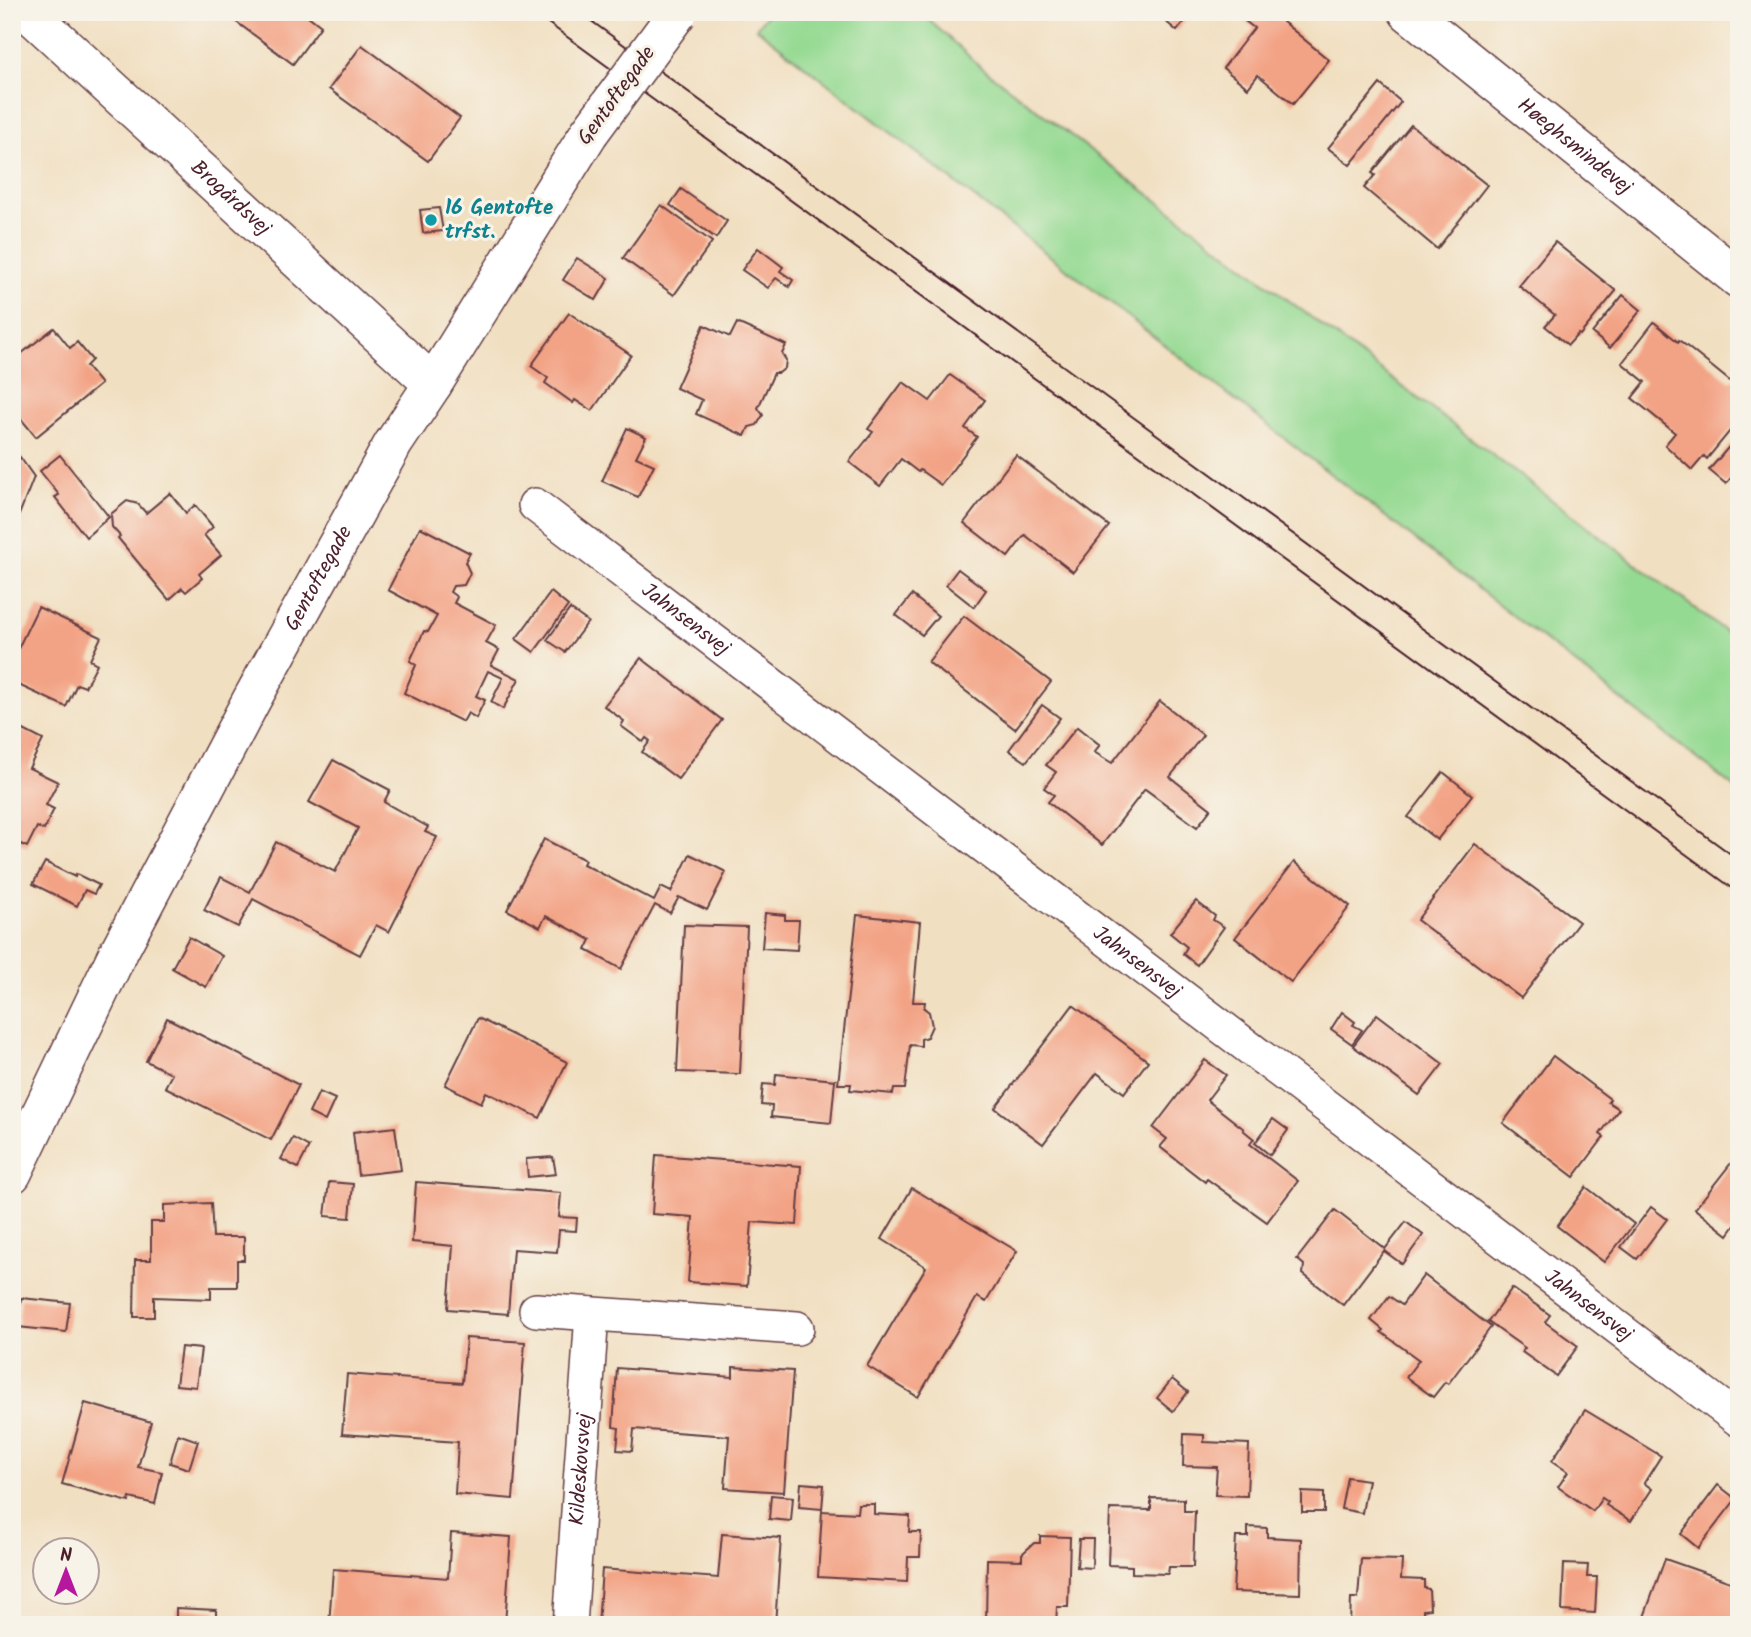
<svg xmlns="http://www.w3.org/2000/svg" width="1751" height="1637" font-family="Kalam,sans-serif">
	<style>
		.green { fill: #95da93; stroke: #707c5f; stroke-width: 2 }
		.building { fill: #f3a385 }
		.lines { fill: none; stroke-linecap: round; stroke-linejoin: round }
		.minor-casing { stroke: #633c42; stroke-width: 36 }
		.tertiary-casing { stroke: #633c42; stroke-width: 41 }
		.minor { stroke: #fff; stroke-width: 33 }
		.tertiary { stroke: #fff; stroke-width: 38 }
		.tram { stroke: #4a1f2b; stroke-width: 2 }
		.tertiary-bridge-casing { stroke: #633c42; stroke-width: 41; stroke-linecap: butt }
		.tertiary-bridge { stroke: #fff; stroke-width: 38 }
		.culture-dot { fill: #0f9aa8; stroke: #f7f3e8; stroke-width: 2.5 }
		.labels { text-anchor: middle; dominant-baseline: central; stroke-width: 6; stroke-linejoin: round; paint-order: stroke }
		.street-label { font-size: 21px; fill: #4a1f2b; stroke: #f7f3e8 }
		.culture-label { font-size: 21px; font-weight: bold; fill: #0d838f; stroke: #f7f3e8; text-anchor: start }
	</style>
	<rect width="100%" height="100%" fill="#f7f3e8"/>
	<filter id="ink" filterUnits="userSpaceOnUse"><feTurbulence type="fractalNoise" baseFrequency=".0143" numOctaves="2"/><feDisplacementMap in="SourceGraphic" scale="14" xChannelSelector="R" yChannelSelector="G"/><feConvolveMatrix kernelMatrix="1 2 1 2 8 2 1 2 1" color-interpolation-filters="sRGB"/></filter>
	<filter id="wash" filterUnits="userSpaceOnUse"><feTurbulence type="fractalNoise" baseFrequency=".00686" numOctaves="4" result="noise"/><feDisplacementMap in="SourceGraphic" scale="28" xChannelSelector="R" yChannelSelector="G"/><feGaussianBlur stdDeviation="1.57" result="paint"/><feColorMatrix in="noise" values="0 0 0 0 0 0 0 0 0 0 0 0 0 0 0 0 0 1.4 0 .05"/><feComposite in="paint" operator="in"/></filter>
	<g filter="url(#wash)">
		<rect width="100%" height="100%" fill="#f1dfc1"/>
		<polygon class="green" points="769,12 920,12 981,67 1739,642 1739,791 756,28"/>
		<g id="blocks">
			<g class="building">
				<polygon points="223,12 303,12 321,26 293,64"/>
				<polygon points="1158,12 1192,12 1177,31 1157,14"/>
				<polygon points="1233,12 1264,12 1266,14 1271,12 1329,60 1293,104 1258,75 1248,88 1223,68 1254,28"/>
				<polygon points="362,45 460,118 428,161 329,89"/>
				<polygon points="1380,84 1401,102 1350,165 1328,148"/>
				<polygon points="12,109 16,113 12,115 22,124 12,132"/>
				<polygon points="1411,125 1487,185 1437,249 1364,188 1375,175 1372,173"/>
				<polygon points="681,189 727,221 716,238 670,205"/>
				<polygon points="661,205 712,242 674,295 623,258"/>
				<polygon points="439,208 443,231 423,233 420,210"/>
				<polygon points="1555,242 1616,291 1580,335 1578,334 1568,345 1545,326 1555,315 1519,286"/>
				<polygon points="758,248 783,267 780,271 793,280 789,287 776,278 768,288 742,270"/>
				<polygon points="577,258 609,278 596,300 563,280"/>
				<polygon points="1623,295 1641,310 1610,348 1592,333"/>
				<polygon points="569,313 631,355 592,411 575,400 573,403 545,383 548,378 531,366"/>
				<polygon points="1654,322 1678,342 1679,340 1731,382 1733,379 1739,383 1739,420 1707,459 1704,456 1692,470 1665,445 1675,433 1632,398 1645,382 1622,363"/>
				<polygon points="737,323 786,345 782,354 786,360 785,368 779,373 774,373 758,408 763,415 757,425 749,427 745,436 696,414 702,400 676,388 704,325 730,337"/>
				<polygon points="54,328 70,348 77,342 92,360 86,366 101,384 36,437 12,408 12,361"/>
				<polygon points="950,375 985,400 965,428 977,437 941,485 920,470 918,472 901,459 880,486 849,462 873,432 868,429 903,382 930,401"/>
				<polygon points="627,428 646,437 636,457 654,465 638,497 602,481"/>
				<polygon points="1739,435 1739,468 1726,484 1709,470"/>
				<polygon points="60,455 109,517 86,537 55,497 59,495 40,471"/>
				<polygon points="1016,455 1109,526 1073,572 1025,535 1008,557 964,523"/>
				<polygon points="20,457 34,477 17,520 12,518 12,478"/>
				<polygon points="170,493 186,513 195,505 213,527 204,535 221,555 199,574 202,578 186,592 182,588 169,600 118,538 120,536 112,527 111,514 127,501 138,504 146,513"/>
				<polygon points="420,527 470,553 465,562 470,573 464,585 453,586 450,592 457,597 454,603 496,625 486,643 499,650 491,665 519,679 503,709 491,702 503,678 488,671 476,696 485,700 476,718 468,713 463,722 404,693 416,665 410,661 424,631 428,632 437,616 388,590"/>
				<polygon points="958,569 986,590 974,607 946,585"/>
				<polygon points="551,592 568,606 534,652 516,639"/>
				<polygon points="912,595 938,616 922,635 896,615"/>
				<polygon points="38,607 101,637 90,660 97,664 85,687 77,684 66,707 12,682 12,661"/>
				<polygon points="570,609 588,622 565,652 547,640"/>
				<polygon points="964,616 1051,682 1015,729 928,662"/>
				<polygon points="641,658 722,720 678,779 642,752 650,741 646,738 643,742 621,726 624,721 604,706"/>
				<polygon points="1160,701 1203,735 1170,777 1211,809 1197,827 1145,789 1102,845 1048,802 1054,795 1044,788 1056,772 1046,765 1077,727 1100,745 1094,752 1112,763"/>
				<polygon points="1042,705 1060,718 1026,762 1009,750"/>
				<polygon points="12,724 43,740 29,768 58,782 46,805 54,809 44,830 37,827 27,847 12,840"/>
				<polygon points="333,760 390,790 384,802 428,827 425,832 437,837 389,932 376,925 360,955 253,899 238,927 204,910 221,877 250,892 276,842 335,872 358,828 309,802"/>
				<polygon points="1443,772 1472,795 1437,840 1408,817"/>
				<polygon points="544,839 585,860 583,864 654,901 661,887 671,892 690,854 726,872 707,910 679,897 670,913 655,905 621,969 586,950 591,940 546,916 540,927 507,910"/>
				<polygon points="1475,844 1579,922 1521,998 1417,920"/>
				<polygon points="45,862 75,877 76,874 99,885 94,894 85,890 77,906 33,884"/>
				<polygon points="1294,862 1350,906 1291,982 1235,938"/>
				<polygon points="1196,901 1215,916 1213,920 1224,927 1197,965 1183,954 1187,947 1170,933"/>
				<polygon points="765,913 785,915 785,920 799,920 797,950 762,948"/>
				<polygon points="857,915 920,922 913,1002 925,1002 924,1008 929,1012 932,1026 927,1037 921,1039 921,1046 910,1045 905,1089 894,1089 893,1094 850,1090 851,1084 838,1084"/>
				<polygon points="684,925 747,927 740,1074 677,1072"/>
				<polygon points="189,937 222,956 206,987 172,968"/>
				<polygon points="1073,1005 1148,1061 1124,1093 1097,1073 1043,1144 995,1108"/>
				<polygon points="1342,1012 1355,1022 1353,1025 1362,1030 1352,1044 1331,1029"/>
				<polygon points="1377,1014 1443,1064 1419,1095 1353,1046"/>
				<polygon points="167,1018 299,1085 271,1140 165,1087 172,1074 146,1061"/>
				<polygon points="478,1018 567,1062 540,1118 486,1092 481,1103 445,1085"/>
				<polygon points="1553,1056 1610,1099 1608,1102 1619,1109 1600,1134 1604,1137 1574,1177 1503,1123"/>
				<polygon points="1205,1060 1226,1075 1207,1100 1244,1129 1243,1130 1254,1139 1250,1144 1298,1181 1267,1222 1207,1179 1205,1182 1160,1147 1167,1139 1153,1128"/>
				<polygon points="776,1074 835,1080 831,1123 771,1117 772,1106 761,1105 763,1084 775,1085"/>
				<polygon points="319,1092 335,1099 325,1121 309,1113"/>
				<polygon points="1273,1119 1288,1130 1270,1155 1255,1143"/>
				<polygon points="395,1127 401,1170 358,1175 353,1132"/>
				<polygon points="293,1138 309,1147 298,1168 281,1159"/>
				<polygon points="1739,1153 1739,1226 1736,1224 1728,1235 1695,1209"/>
				<polygon points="656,1155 801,1166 797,1225 752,1222 747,1286 688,1282 693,1217 652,1214"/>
				<polygon points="553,1157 556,1174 528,1177 526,1159"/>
				<polygon points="329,1182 353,1184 350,1218 325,1216"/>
				<polygon points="416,1182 561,1193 559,1217 577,1218 576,1231 559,1230 557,1252 513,1249 508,1314 448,1309 453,1246 412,1242"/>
				<polygon points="1586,1187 1634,1224 1604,1262 1557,1226"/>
				<polygon points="912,1188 1017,1251 986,1302 977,1297 918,1397 867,1366 926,1267 882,1239"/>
				<polygon points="211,1203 213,1237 244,1237 244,1260 237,1260 237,1287 211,1287 211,1299 154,1297 154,1317 134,1317 135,1260 151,1260 151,1222 164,1222 164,1205"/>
				<polygon points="1651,1207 1667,1219 1637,1259 1621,1247"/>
				<polygon points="1335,1210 1385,1249 1406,1222 1423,1235 1402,1264 1384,1251 1343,1305 1303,1274 1304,1265 1297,1259"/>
				<polygon points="1424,1275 1491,1327 1448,1384 1445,1382 1433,1397 1406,1377 1419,1360 1381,1332 1383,1330 1371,1320 1389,1296 1402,1305"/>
				<polygon points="1512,1288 1550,1315 1545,1322 1578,1346 1556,1376 1522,1352 1525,1348 1488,1322"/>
				<polygon points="21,1298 70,1303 66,1332 18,1327"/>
				<polygon points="466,1338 525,1342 513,1499 455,1494 458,1442 342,1434 347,1374 462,1383"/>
				<polygon points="181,1347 201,1349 196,1387 176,1385"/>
				<polygon points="733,1367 793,1371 784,1492 725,1488 729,1436 634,1429 632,1451 617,1450 619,1428 613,1427 617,1368 733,1377"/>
				<polygon points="1172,1379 1188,1392 1173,1411 1157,1398"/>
				<polygon points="85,1403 151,1422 138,1467 162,1472 155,1504 130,1498 129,1502 62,1484"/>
				<polygon points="1585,1410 1661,1456 1644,1483 1652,1489 1631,1521 1606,1505 1608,1502 1602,1498 1593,1511 1558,1487 1568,1472 1552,1461"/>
				<polygon points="178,1434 198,1441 189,1469 170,1463"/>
				<polygon points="1184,1434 1204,1435 1204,1442 1249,1444 1247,1496 1215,1495 1217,1467 1183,1466"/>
				<polygon points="1347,1477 1368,1480 1362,1513 1341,1509"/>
				<polygon points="801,1483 824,1485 822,1509 799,1507"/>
				<polygon points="1718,1485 1736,1499 1698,1548 1681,1534"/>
				<polygon points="1302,1492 1324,1493 1324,1512 1302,1512"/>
				<polygon points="771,1495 793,1497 791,1521 769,1519"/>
				<polygon points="1151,1498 1184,1499 1184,1511 1195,1511 1193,1567 1169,1567 1168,1574 1132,1573 1132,1566 1108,1565 1110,1509 1151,1510"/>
				<polygon points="858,1504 874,1504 874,1514 910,1516 909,1532 921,1532 920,1557 908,1557 907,1582 818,1577 822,1511 857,1513"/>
				<polygon points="1248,1527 1267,1528 1267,1537 1301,1539 1300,1594 1233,1592 1236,1537 1248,1537"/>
				<polygon points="451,1533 511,1537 505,1625 329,1625 333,1569 448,1578"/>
				<polygon points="722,1534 781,1538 775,1625 598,1625 602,1569 718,1578"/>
				<polygon points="1040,1536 1070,1537 1068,1607 1057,1607 1056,1625 986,1624 987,1559 1022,1560 1022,1554 1034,1543 1040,1543"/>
				<polygon points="1079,1539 1093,1539 1092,1568 1077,1567"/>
				<polygon points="1361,1559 1402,1560 1401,1579 1424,1580 1424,1588 1429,1589 1430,1609 1423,1610 1423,1625 1350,1625 1351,1598 1358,1598"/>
				<polygon points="1665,1559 1739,1585 1739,1607 1733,1625 1656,1625 1643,1620"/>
				<polygon points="1564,1564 1588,1565 1587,1577 1597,1577 1595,1613 1562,1611"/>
				<polygon points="176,1608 216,1610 216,1625 176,1625"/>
				<rect x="1505" y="1622" width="59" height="3"/>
			</g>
		</g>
	</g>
	<g filter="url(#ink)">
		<use href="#blocks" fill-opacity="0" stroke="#633c42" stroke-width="2"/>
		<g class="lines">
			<g class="minor-casing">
				<g id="minor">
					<path id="s1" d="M 535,505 L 1739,1420"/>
					<polyline points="536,1310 797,1328"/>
					<path id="s2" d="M 570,1625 L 592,1314"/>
				</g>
			</g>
			<g class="tertiary-casing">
				<g id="tertiary">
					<path id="s3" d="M 28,12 L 433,384"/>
					<path id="s4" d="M 1408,12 L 1739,279"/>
					<path id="s5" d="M 12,1174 L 116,957 L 251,701 L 393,444 L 433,384 L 589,133"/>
				</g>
			</g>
			<use href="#minor" class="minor"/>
			<use href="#tertiary" class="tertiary"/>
			<g class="tram">
				<polyline points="533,12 1739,893"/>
				<polyline points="579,12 1739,860"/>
			</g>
			<g class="tertiary-bridge-casing">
				<polyline id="tertiary-bridge" points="589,133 678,12"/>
			</g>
			<use href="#tertiary-bridge" class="tertiary-bridge"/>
		</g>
	</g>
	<circle class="culture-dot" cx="431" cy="220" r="7"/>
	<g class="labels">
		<g class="street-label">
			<text transform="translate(617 96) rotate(-54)">Gentoftegade</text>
			<text stroke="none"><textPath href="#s4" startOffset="214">Høeghsmindevej</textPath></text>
			<text stroke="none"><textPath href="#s3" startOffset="275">Brogårdsvej</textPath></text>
			<text stroke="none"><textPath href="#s5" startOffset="670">Gentoftegade</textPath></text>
			<text stroke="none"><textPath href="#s1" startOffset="189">Jahnsensvej</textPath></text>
			<text stroke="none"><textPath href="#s1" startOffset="756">Jahnsensvej</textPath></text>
			<text stroke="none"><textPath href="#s1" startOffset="1323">Jahnsensvej</textPath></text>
			<text stroke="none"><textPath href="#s2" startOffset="156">Kildeskovsvej</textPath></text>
		</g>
		<g class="culture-label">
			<text x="445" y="208">16 Gentofte<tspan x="445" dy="24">trfst.</tspan></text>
		</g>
	</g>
	<rect width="1751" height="1637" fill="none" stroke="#f7f3e8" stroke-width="42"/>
	<g transform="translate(66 1571)"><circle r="33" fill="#f7f3e8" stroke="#b29e9c" stroke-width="2"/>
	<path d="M0-5L12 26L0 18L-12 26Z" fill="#b5179e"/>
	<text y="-10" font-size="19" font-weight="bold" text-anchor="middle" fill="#4a1f2b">N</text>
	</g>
</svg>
